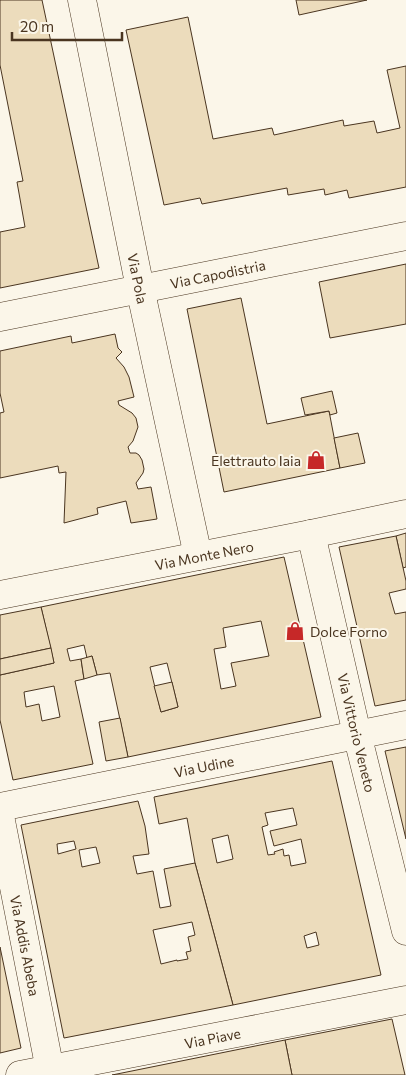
<svg xmlns="http://www.w3.org/2000/svg" width="406" height="1075" font-family="Commissioner,sans-serif">
	<style>
		.building { fill: #ecdcbc; stroke: #4a3520; fill-rule: evenodd }
		.lines { fill: none; stroke-linecap: round; stroke-linejoin: round }
		.minor-casing { stroke: #4a3520; stroke-width: 29 }
		.minor { stroke: #fbf6e9; stroke-width: 28 }
		.labels { text-anchor: middle; dominant-baseline: central; stroke-width: 4; stroke-linejoin: round; paint-order: stroke }
		.street-label { font-size: 14px; fill: #4a3520; stroke: #fbf6e9 }
		.poi-label { font-size: 14px; fill: #4a3520; stroke: #fbf6e9; text-anchor: end }
	</style>
	<rect width="100%" height="100%" fill="#fbf6e9"/>
	<g class="building">
		<polygon points="0,0 42,0 99,268 0,288 0,232 25,227 17,182 23,181 0,65"/>
		<polygon points="296,0 367,0 299,15"/>
		<polygon points="188,17 213,139 272,128 274,135 343,120 344,126 374,121 377,133 400,128 387,70 406,66 406,187 349,198 347,190 325,195 324,189 288,195 287,188 202,204 200,198 164,205 126,30"/>
		<polygon points="406,264 406,324 330,338 319,282"/>
		<polygon points="241,298 267,424 329,411 340,468 224,492 187,309"/>
		<polygon points="115,334 118,348 122,352 116,358 124,367 129,377 134,397 118,401 119,405 132,413 136,418 138,427 133,441 128,447 130,453 136,453 139,455 142,460 144,469 143,473 136,483 138,489 151,487 157,519 131,523 126,501 97,508 98,514 64,523 66,472 59,473 58,466 0,478 0,413 4,412 0,393 0,351 71,336 72,343"/>
		<polygon points="332,391 337,413 330,415 329,411 305,415 301,398"/>
		<polygon points="358,433 365,463 340,468 334,438"/>
		<polygon points="406,533 406,567 403,568 396,536"/>
		<polygon points="396,536 406,581 406,589 389,593 395,614 406,612 406,700 375,706 339,547"/>
		<path d="M 284,557 L 321,717 L 128,757 L 110,673 L 97,675 L 92,656 L 87,658 L 84,645 L 67,649 L 70,661 L 81,659 L 84,679 L 75,681 L 93,764 L 13,780 L 0,720 L 0,675 L 54,663 L 41,607 ZM 261,621 L 269,656 L 231,663 L 236,686 L 221,689 L 214,649 L 226,647 L 223,628 ZM 167,663 L 178,707 L 161,712 L 150,667 ZM 54,686 L 60,717 L 42,721 L 39,704 L 26,707 L 24,692 Z"/>
		<polygon points="41,607 51,648 0,659 0,615"/>
		<polygon points="51,648 54,663 0,675 0,659"/>
		<polygon points="92,656 97,675 84,679 81,659"/>
		<polygon points="172,682 178,707 161,712 154,686"/>
		<polygon points="120,718 128,757 106,761 99,722"/>
		<polygon points="406,747 406,839 385,751"/>
		<path d="M 332,761 L 381,975 L 233,1005 L 195,863 L 187,818 L 159,824 L 154,797 ZM 293,808 L 297,825 L 270,831 L 274,846 L 301,839 L 306,863 L 291,866 L 289,855 L 284,856 L 283,849 L 274,852 L 275,854 L 268,855 L 262,827 L 268,825 L 265,813 ZM 228,835 L 233,859 L 217,863 L 212,839 ZM 316,932 L 319,945 L 307,948 L 304,936 Z"/>
		<path d="M 138,801 L 145,826 L 149,854 L 133,856 L 137,874 L 153,871 L 160,908 L 171,906 L 164,869 L 195,863 L 233,1005 L 64,1038 L 21,825 ZM 74,841 L 76,849 L 58,854 L 57,844 ZM 96,847 L 100,863 L 82,867 L 79,850 ZM 192,922 L 195,935 L 188,937 L 191,951 L 186,952 L 188,959 L 177,961 L 177,960 L 161,964 L 153,930 Z"/>
		<polygon points="0,947 21,1048 0,1053"/>
		<polygon points="392,1019 405,1075 292,1075 285,1040"/>
		<polygon points="285,1040 292,1075 112,1075"/>
	</g>
	<g class="lines">
		<g class="minor-casing">
			<g id="minor">
				<path id="s1" d="M 82,0 L 140,288 L 198,556"/>
				<path id="s2" d="M 0,317 L 406,236"/>
				<path id="s3" d="M 311,534 L 357,734 L 406,931"/>
				<path id="s4" d="M 0,595 L 311,534 L 406,514"/>
				<path id="s5" d="M 0,807 L 406,725"/>
				<path id="s6" d="M 0,816 L 51,1075"/>
				<path id="s7" d="M 20,1075 L 406,1000"/>
			</g>
		</g>
		<use href="#minor" class="minor"/>
	</g>
	<defs>
		<g id="shop-bare" transform="scale(1.5)"><path d="M-5-2.5h2.3a2.7 3.5 0 0 1 5.4 0H5L5.5 6h-11ZM-1.5-2.5h3a1.5 2.3 0 0 0-3 0Z" fill="#c62828" stroke="#fbf6e9" stroke-width="2.5" paint-order="stroke"/></g>
	</defs>
	<g fill-rule="evenodd">
		<use href="#shop-bare" x="316" y="460"/>
		<use href="#shop-bare" x="295" y="631"/>
	</g>
	<g class="labels">
		<g class="street-label">
			<text stroke="none"><textPath href="#s2" startOffset="222">Via Capodistria</textPath></text>
			<text stroke="none"><textPath href="#s1" startOffset="284">Via Pola</textPath></text>
			<text stroke="none"><textPath href="#s4" startOffset="208">Via Monte Nero</textPath></text>
			<text stroke="none"><textPath href="#s3" startOffset="204">Via Vittorio Veneto</textPath></text>
			<text stroke="none"><textPath href="#s5" startOffset="208">Via Udine</textPath></text>
			<text stroke="none"><textPath href="#s6" startOffset="132">Via Addis Abeba</textPath></text>
			<text stroke="none"><textPath href="#s7" startOffset="196">Via Piave</textPath></text>
		</g>
		<g class="poi-label">
			<text x="301" y="460">Elettrauto Iaia</text>
			<text x="310" y="631" text-anchor="start">Dolce Forno</text>
		</g>
	</g>
	<path d="M12 32v8h110v-8" fill="none" stroke="#4a3520" stroke-width="2.5"/>
	<text x="20" y="32" font-size="15" fill="#4a3520" stroke="#fbf6e9" stroke-width="4" paint-order="stroke">20 m</text>
</svg>
